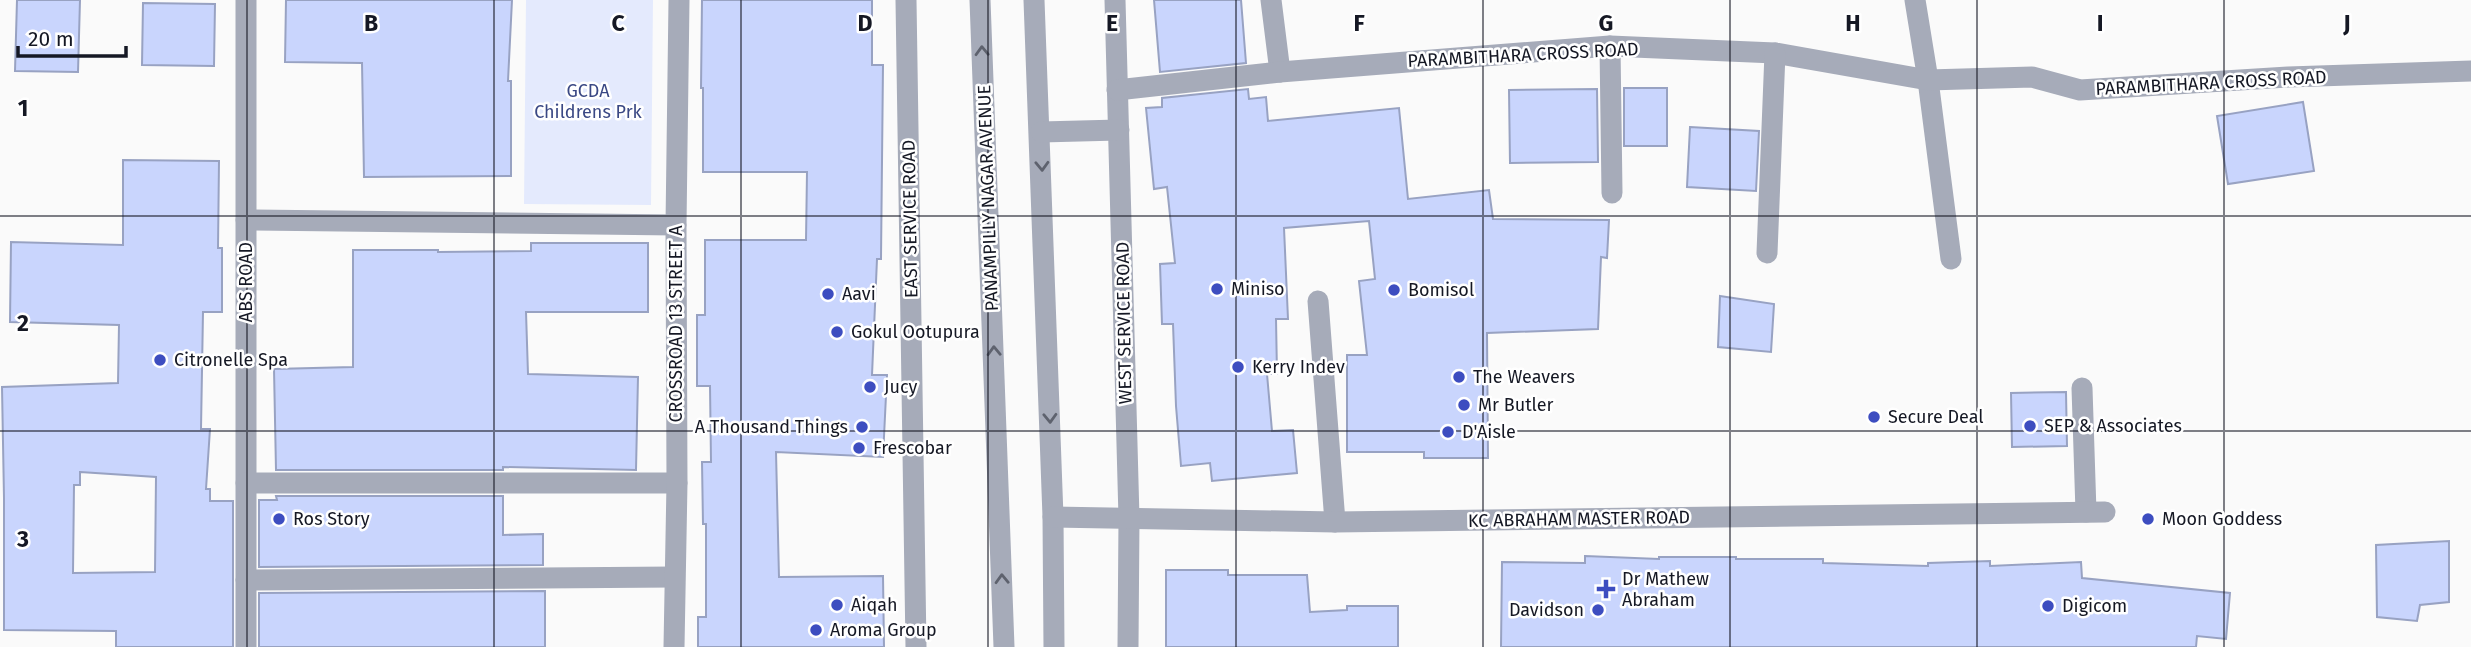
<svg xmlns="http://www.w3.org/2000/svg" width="2471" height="647" font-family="'Fira Sans',sans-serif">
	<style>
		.green { fill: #e4eafd }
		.building { fill: #c9d5fd; stroke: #98a2c2; stroke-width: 2; fill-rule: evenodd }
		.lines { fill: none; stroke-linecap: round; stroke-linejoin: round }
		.minor { stroke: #a6abb9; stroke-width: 21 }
		.oneway { stroke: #5e626e }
		.grid { fill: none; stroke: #151824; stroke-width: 2; stroke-opacity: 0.55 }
		.poi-dot { fill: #3d4dc0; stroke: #fff; stroke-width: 2.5 }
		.labels { text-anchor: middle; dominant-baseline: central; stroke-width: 5; stroke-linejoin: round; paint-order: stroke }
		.street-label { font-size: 18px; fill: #151824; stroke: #fff }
		.park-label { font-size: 18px; fill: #3a4884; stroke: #fff }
		.poi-label { font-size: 18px; fill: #151824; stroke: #fff; text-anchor: start }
		.grid-label { font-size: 23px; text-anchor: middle; font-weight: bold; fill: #151824; stroke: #fff; stroke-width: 5; stroke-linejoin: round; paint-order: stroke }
	</style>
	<rect width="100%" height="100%" fill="#fafafa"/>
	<polygon class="green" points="526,0 653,0 651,205 524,204"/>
	<g class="building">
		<polygon points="17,0 80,0 78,72 15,71"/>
		<polygon points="286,0 512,0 508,81 511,81 511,176 364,177 362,63 285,62"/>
		<polygon points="702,0 872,0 872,65 883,65 881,259 877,259 872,375 887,375 883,457 776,452 779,577 883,576 884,647 698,647 698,617 706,617 706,524 703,524 702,462 711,462 710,386 697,386 697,315 705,315 705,240 806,240 807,172 703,172 703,88 701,88"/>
		<polygon points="1154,0 1241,0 1246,63 1160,72"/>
		<polygon points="143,3 215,4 214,66 142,65"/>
		<rect x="1624" y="88" width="43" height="58"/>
		<polygon points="1248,89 1249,99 1266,97 1268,121 1399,108 1408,199 1489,190 1493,219 1609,220 1607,258 1601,257 1598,329 1487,333 1488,458 1424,458 1424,452 1347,452 1347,355 1367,355 1359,281 1375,279 1369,221 1284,228 1288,319 1276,319 1277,374 1267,374 1272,431 1293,430 1297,473 1212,481 1210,463 1181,466 1176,406 1173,324 1162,324 1160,264 1175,263 1167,187 1154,189 1146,108 1162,107 1162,98"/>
		<polygon points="1597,89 1598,162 1510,163 1509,90"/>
		<polygon points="2303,102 2314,171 2228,184 2217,116"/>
		<polygon points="1690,127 1759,131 1756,191 1687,187"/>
		<path d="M 123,160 L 219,161 L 218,248 L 222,248 L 222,312 L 203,312 L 201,429 L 210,429 L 206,489 L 210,489 L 210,501 L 233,501 L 233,647 L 116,647 L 116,631 L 4,630 L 4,498 L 2,387 L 118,383 L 119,325 L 10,322 L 11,242 L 123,245 ZM 80,472 L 156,477 L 155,572 L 73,573 L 74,485 L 80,485 Z"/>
		<polygon points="531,243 648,243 648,312 526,312 528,374 638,377 636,470 503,467 503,470 276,470 274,369 353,367 353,250 438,250 438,252 531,251"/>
		<polygon points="1720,296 1774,304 1771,352 1718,347"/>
		<polygon points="2066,392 2067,446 2012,447 2011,393"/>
		<polygon points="276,496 503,496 503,535 543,534 543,565 259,567 259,500 277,500"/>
		<polygon points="2449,541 2449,602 2420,605 2417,621 2377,617 2376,545"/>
		<polygon points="1585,556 1659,559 1659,557 1736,557 1736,559 1823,559 1823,563 1928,566 1928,563 1990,561 1990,566 2081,562 2082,578 2230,593 2226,639 2197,636 2196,647 1501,647 1502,562 1585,563"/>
		<polygon points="1166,570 1228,570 1228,575 1307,575 1310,612 1347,610 1347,606 1398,606 1398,647 1166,647"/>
		<polygon points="545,591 545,647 259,647 259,593"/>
	</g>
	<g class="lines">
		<g class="minor">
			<polyline points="246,0 246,647"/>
			<polyline points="906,0 916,647"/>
			<polyline points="980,0 1004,647"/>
			<polyline points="1034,0 1053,517 1054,647"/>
			<polyline points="1115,0 1129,518 1128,647"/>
			<polyline points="1271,0 1280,72"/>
			<polyline points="1915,0 1928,80 1951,259"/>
			<polyline points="1610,46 1612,193"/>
			<polyline points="1117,90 1280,72 1610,46 1775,53 1928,80 2032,77 2080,90 2288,77 2471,71"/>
			<polyline points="1041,132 1119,130"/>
			<polyline points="246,220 676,225"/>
			<polyline points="1767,253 1775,53"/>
			<polyline points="1318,301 1335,522"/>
			<polyline points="2082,388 2086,512"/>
			<polyline points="246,483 677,483"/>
			<polyline points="1053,517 1335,522 2105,512"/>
			<polyline points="246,580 674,577"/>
			<polyline points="674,647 677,483 676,225 679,0"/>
		</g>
	</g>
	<defs><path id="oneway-chevron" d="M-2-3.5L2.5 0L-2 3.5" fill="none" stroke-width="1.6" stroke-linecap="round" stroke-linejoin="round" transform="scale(1.75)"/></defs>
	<g class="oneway">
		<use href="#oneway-chevron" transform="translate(982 51) rotate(-92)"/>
		<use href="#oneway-chevron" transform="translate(1042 166) rotate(88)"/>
		<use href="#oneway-chevron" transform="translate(994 351) rotate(-92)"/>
		<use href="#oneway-chevron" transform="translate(1050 418) rotate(88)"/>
		<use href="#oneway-chevron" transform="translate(1002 579) rotate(-92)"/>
	</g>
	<path class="grid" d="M 247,0 L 247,647M 494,0 L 494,647M 741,0 L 741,647M 988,0 L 988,647M 1236,0 L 1236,647M 1483,0 L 1483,647M 1730,0 L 1730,647M 1977,0 L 1977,647M 2224,0 L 2224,647M 0,216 L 2471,216M 0,431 L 2471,431"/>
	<g class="poi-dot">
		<circle cx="1217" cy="289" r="7"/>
		<circle cx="1394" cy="290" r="7"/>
		<circle cx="828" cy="294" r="7"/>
		<circle cx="837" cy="332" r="7"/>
		<circle cx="160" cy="360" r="7"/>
		<circle cx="1238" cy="367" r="7"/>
		<circle cx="1459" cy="377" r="7"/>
		<circle cx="870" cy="387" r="7"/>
		<circle cx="1464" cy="405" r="7"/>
		<circle cx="1874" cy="417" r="7"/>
		<circle cx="2030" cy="426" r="7"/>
		<circle cx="862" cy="427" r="7"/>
		<circle cx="1448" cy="432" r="7"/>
		<circle cx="859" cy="448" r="7"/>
		<circle cx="279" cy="519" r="7"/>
		<circle cx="2148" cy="519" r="7"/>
		<path d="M1602.5 578.5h7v7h7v7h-7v7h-7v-7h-7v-7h7z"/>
		<circle cx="837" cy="605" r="7"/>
		<circle cx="2048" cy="606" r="7"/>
		<circle cx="1598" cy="610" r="7"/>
		<circle cx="816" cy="630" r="7"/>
	</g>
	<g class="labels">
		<g class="street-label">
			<text transform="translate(1523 55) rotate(-3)">PARAMBITHARA CROSS ROAD</text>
			<text transform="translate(2211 83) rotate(-3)">PARAMBITHARA CROSS ROAD</text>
			<text transform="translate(988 198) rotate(-92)">PANAMPILLY NAGAR AVENUE</text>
			<text transform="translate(910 219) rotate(-91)">EAST SERVICE ROAD</text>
			<text transform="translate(246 282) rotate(-90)">ABS ROAD</text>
			<text transform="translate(1124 323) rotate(-91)">WEST SERVICE ROAD</text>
			<text transform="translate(676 324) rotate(-90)">CROSSROAD 13 STREET A</text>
			<text transform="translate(1579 519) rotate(-1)">KC ABRAHAM MASTER ROAD</text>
		</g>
		<g class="park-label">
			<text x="588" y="91">GCDA<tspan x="588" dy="21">Childrens Prk</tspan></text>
		</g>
		<g class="poi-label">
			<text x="1231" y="289">Miniso</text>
			<text x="1408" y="290">Bomisol</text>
			<text x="842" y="294">Aavi</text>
			<text x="851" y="332">Gokul Ootupura</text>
			<text x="174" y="360">Citronelle Spa</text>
			<text x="1252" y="367">Kerry Indev</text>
			<text x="1473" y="377">The Weavers</text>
			<text x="884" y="387">Jucy</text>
			<text x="1478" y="405">Mr Butler</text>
			<text x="1888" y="417">Secure Deal</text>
			<text x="2044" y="426">SEP &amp; Associates</text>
			<text x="848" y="427" text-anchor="end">A Thousand Things</text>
			<text x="1462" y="432">D'Aisle</text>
			<text x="873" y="448">Frescobar</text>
			<text x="293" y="519">Ros Story</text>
			<text x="2162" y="519">Moon Goddess</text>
			<text x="1622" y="579">Dr Mathew<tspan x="1622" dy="21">Abraham</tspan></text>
			<text x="851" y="605">Aiqah</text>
			<text x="2062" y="606">Digicom</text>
			<text x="1584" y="610" text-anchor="end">Davidson</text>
			<text x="830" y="630">Aroma Group</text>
		</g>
	</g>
	<g class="grid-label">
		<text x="371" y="31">B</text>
		<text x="618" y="31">C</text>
		<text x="865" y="31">D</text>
		<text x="1112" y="31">E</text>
		<text x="1359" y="31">F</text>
		<text x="1606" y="31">G</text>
		<text x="1853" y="31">H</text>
		<text x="2100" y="31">I</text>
		<text x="2347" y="31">J</text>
		<text x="23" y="116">1</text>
		<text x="23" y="331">2</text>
		<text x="23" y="547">3</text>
	</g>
	<path d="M18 46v10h108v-10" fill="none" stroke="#151824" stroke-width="3.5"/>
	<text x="28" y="46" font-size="21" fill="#151824" stroke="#ffffff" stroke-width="5" paint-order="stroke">20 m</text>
</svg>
